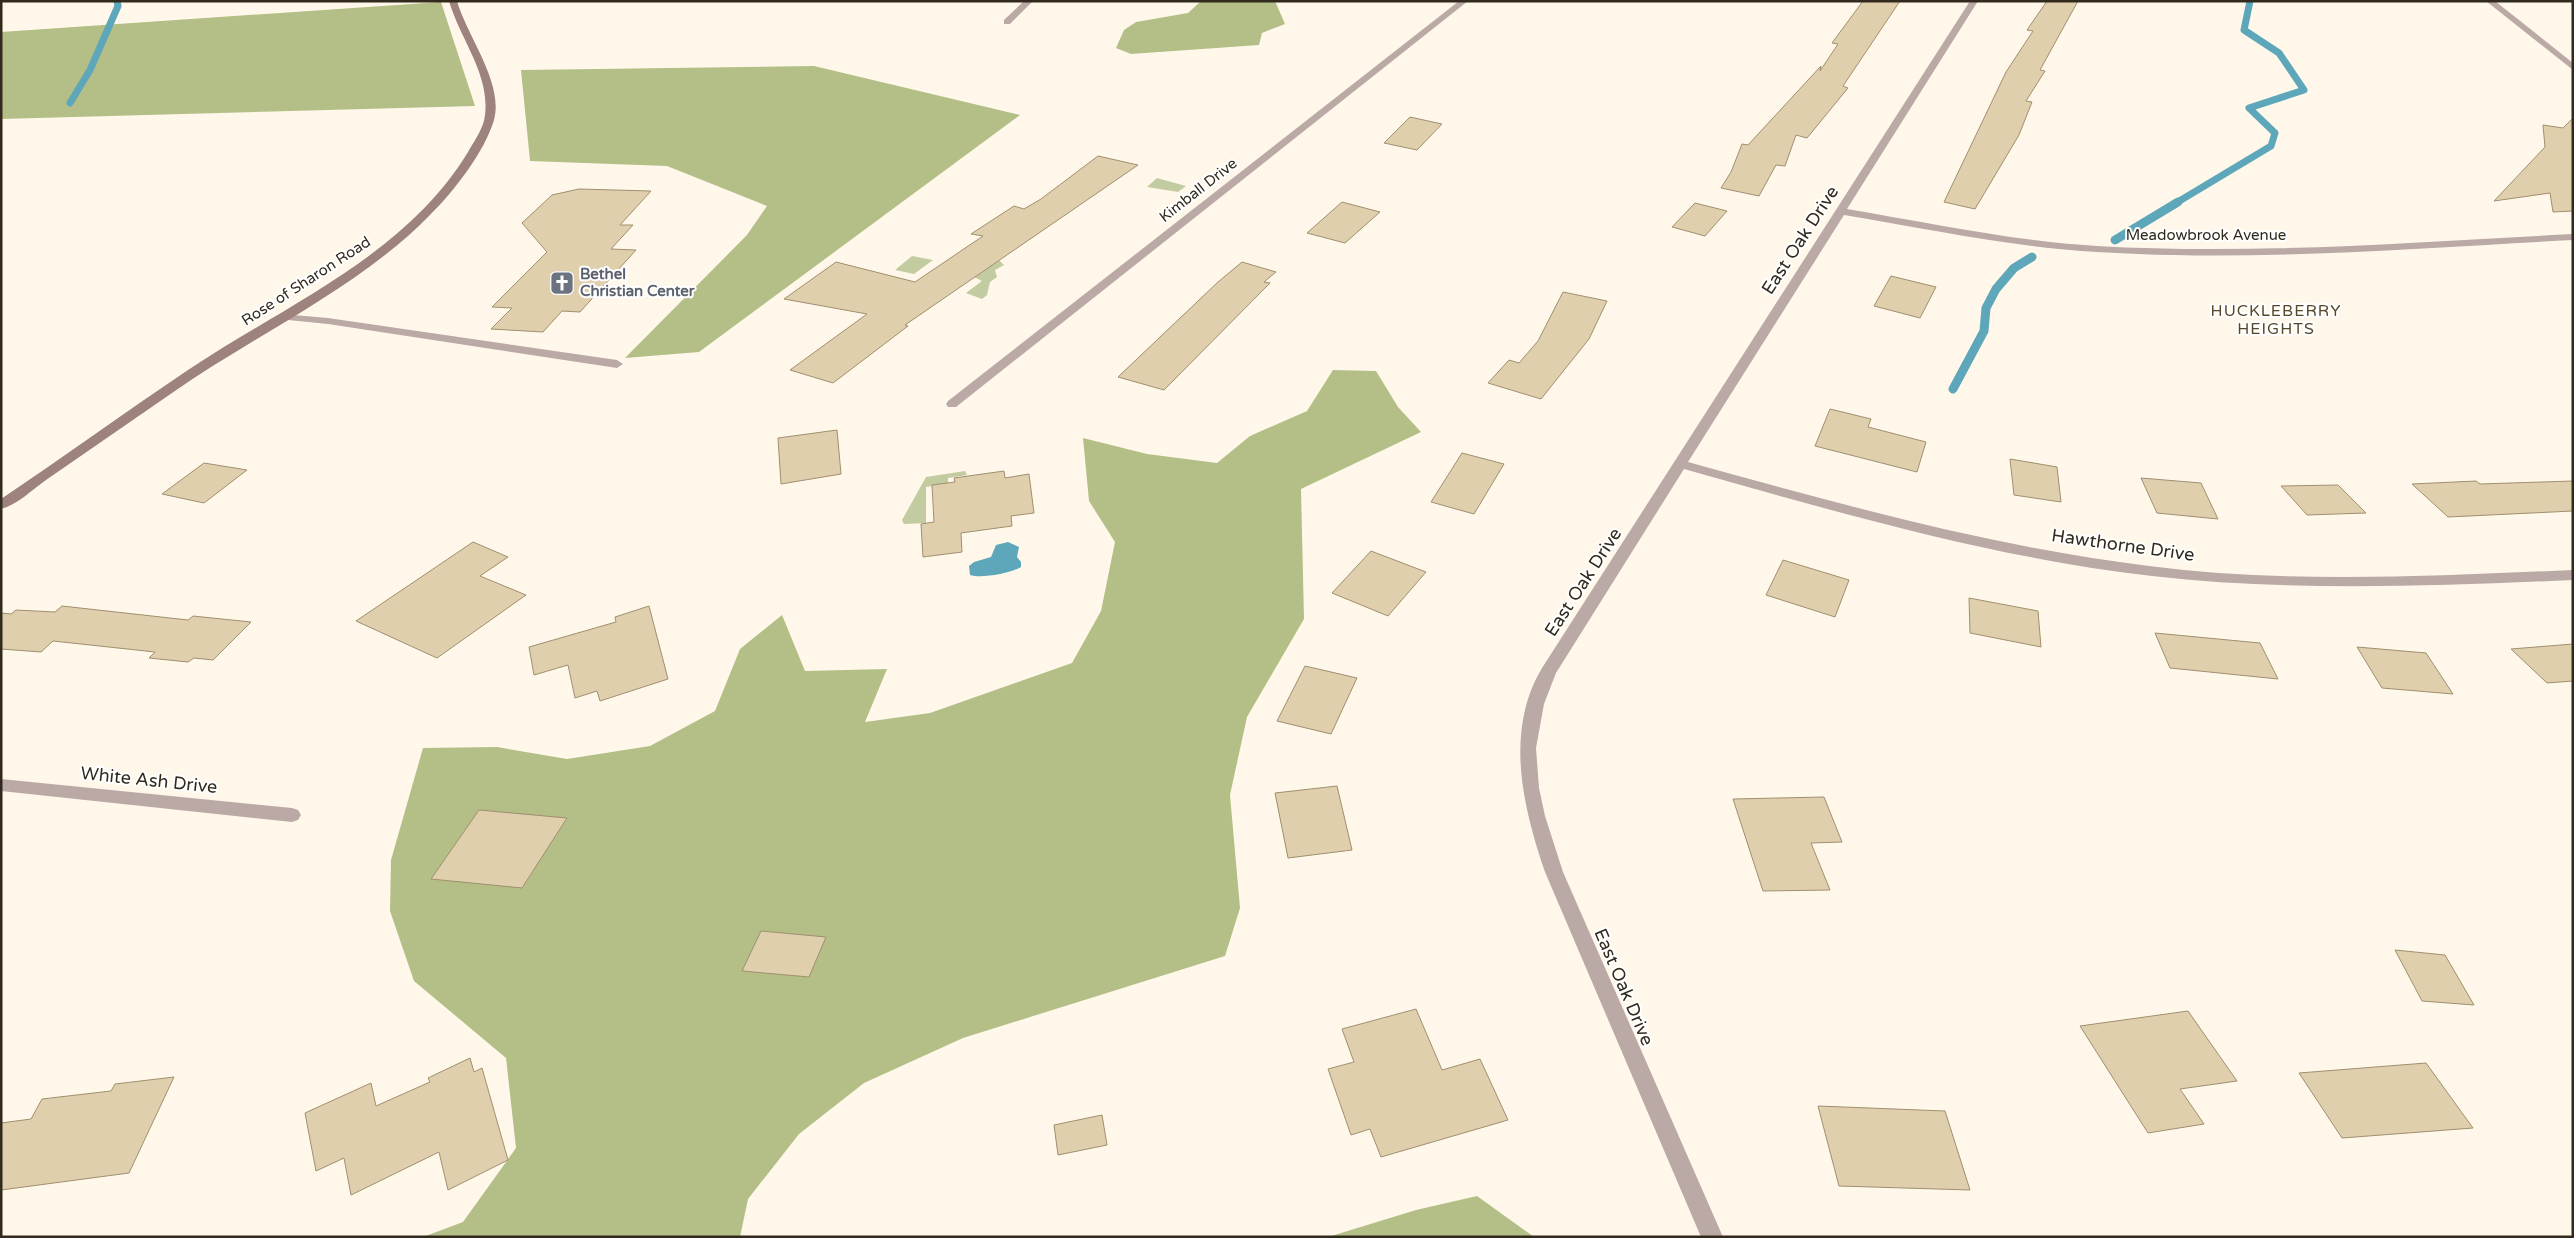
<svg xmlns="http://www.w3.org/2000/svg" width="2574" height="1238" font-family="'Varela Round',sans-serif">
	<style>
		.green { fill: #c3cca0 }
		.forest { fill: #b3bf86 }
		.water { fill: #5ea7ba }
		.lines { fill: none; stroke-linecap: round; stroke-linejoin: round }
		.stream-far1 { stroke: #5ea7ba; stroke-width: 7 }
		.stream { stroke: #5ea7ba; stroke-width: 9 }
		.building { fill: #e0cfad; stroke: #a08f6f }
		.lane { fill: #bba9a6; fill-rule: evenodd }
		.street { fill: #bba9a6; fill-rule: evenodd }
		.secondary { fill: #9d827e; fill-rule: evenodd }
		.labels { text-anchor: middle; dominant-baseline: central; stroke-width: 4; stroke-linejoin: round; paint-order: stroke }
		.far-street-label { font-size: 15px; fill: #312a1d; stroke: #fff }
		.far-worship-label { font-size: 15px; font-weight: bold; fill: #5b616d; stroke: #fff; text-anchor: start }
		.far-neighbourhood-label { font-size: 16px; letter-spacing: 1px; fill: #564729; stroke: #fff }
		.street-label { font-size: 18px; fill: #312a1d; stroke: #fff }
	</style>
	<rect width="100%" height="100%" fill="#fff8ea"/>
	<g class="green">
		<polygon points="1157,178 1186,186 1178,192 1147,187"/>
		<polygon points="912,256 933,260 914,274 895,270"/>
		<polygon points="999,260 1004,265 995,270 997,277 990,282 987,295 982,299 966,293 982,281 974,277"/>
		<polygon points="965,471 967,475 948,478 948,484 926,487 926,523 904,524 902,520 926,477"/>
	</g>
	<g class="forest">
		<polygon points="1201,1 1275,1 1285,24 1262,33 1259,45 1131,54 1116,48 1124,30 1136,22 1188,13"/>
		<polygon points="441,2 475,106 1,119 1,32"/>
		<polygon points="814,66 1020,115 699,352 625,358 747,235 767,206 667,166 530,161 521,70"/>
		<polygon points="1333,370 1376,371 1398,407 1421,432 1301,489 1304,619 1247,717 1230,795 1240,908 1225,956 963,1038 864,1083 799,1134 748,1199 740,1237 423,1237 463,1222 516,1148 506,1058 414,981 390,911 391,860 423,748 497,747 567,759 650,746 715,711 740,649 782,615 805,671 887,669 865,722 930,713 1072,663 1101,611 1115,542 1089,501 1083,438 1147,454 1217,463 1250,436 1307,411"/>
		<polygon points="1477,1196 1534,1237 1328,1237 1416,1210"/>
	</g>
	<path class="water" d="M 1008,542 L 1019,547 L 1017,557 L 1021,562 L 1021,567 C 1011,573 981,579 970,575 L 969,566 L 974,562 L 991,557 L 996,545 Z"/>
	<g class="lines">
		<g class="stream-far1">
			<polyline points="70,103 90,70 118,6 117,1"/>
			<polyline points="2176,203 2271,146 2275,133 2249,108 2304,90 2279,53 2244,30 2250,1"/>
		</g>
		<g class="stream">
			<polyline points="2115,240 2178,202"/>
			<polyline points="1953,389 1984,331 1986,308 1996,289 2014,268 2032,257"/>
		</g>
	</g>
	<g class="building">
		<polygon points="1863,1 1900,1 1843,86 1848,88 1807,138 1796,135 1785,166 1776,165 1759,196 1721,188 1731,172 1742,144 1748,145 1821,66 1820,71 1838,44 1832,43"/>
		<polygon points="2047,1 2078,1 2040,70 2045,71 2026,101 2032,102 2019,135 1975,209 1944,202 2006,72 2033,31 2027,30"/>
		<polygon points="1410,117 1442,124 1417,150 1384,143"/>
		<polygon points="2573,118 2573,211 2553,212 2550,193 2494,201 2545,147 2543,125 2563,128"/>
		<polygon points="1098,156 1138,165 905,325 908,326 833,383 790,370 867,314 784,299 836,262 915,282 983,236 971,234 1014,206 1024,209 1041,199"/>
		<polygon points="579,189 651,191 620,225 633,225 611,249 636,250 580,312 562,311 543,332 491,329 512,308 492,307 547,252 522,223 552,195"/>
		<polygon points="1342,202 1380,212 1345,243 1307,233"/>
		<polygon points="1695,203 1727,211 1705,236 1672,227"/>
		<polygon points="1242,262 1276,272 1264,282 1270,283 1164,390 1118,377 1218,282"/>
		<polygon points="1891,276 1936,287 1920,318 1874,306"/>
		<polygon points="1563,292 1607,301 1589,339 1541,399 1488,383 1509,360 1519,363 1538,341"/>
		<polygon points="1830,409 1871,419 1868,427 1926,442 1917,472 1815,446"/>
		<polygon points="837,430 841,474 781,484 778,438"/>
		<polygon points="1462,453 1504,464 1474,514 1431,502"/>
		<polygon points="2010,459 2057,467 2061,502 2014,495"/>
		<polygon points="204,463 247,470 204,503 162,494"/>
		<polygon points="1004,471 1005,478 1029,474 1034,513 1011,516 1012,526 961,533 962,552 923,557 921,524 934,522 932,485 955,482 954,478"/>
		<polygon points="2141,478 2201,483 2218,519 2157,513"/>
		<polygon points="2476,481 2480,484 2573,481 2573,511 2448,517 2412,484"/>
		<polygon points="2338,485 2366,513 2307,515 2281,486"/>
		<polygon points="473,542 508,557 480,576 526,595 437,658 356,621"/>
		<polygon points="1371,551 1426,572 1388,616 1332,593"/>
		<polygon points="1783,560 1849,580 1835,617 1766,595"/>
		<polygon points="1969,598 2038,611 2041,647 1970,633"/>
		<polygon points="62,606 188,620 193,616 251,622 213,660 194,658 188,662 149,658 155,652 53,641 41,652 1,649 1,613 11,614 16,610 55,612"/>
		<polygon points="649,606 668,679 600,701 597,691 575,698 568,665 534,675 529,647 616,622 615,617"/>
		<polygon points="2155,633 2260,643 2278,679 2170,668"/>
		<polygon points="2573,644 2573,681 2547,683 2511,649"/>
		<polygon points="2357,647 2426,653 2453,694 2382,688"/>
		<polygon points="1305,666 1357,678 1331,734 1277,721"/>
		<polygon points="1337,786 1352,850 1288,858 1275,793"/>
		<polygon points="1824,797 1842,842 1811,843 1830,890 1763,891 1733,799"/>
		<polygon points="479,810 567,818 522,888 431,879"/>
		<polygon points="761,931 826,937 809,977 742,971"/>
		<polygon points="2395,950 2445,955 2474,1005 2422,1001"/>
		<polygon points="1416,1009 1442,1070 1480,1059 1508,1120 1381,1157 1370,1129 1351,1135 1328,1069 1354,1062 1342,1029"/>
		<polygon points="2188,1011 2237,1081 2180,1089 2204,1124 2148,1133 2080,1026"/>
		<polygon points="470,1058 474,1072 482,1068 508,1160 448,1190 439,1152 351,1195 344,1158 316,1171 305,1113 371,1083 376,1106 430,1082 428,1078"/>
		<polygon points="2426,1063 2473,1128 2342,1138 2299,1073"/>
		<polygon points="174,1077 129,1173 1,1190 1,1123 31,1119 42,1099 111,1091 115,1084"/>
		<polygon points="1818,1106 1945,1111 1970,1190 1839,1186"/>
		<polygon points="1102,1115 1107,1145 1058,1155 1054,1125"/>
	</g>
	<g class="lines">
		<polygon class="lane" points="282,314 328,318 617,360 623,364 617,368 328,324 278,319 276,317"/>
		<g class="street">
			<polygon points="1024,1 1033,1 1010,24 1004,24 1004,20"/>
			<polygon points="1459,1 1468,1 956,407 948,407 946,404 948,401"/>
			<path d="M 1970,1 L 1978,1 L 1847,209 C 1930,223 2013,241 2097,246 C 2256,255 2415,242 2573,234 L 2573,240 C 2415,248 2256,262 2097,252 C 2012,247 1928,229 1844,215 L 1688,462 C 1840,504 1993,547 2149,566 C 2290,584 2432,576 2573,570 L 2573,580 C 2432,586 2292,592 2152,576 C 1993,558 1837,512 1684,469 L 1556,673 L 1544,704 L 1536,748 L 1539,788 L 1545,816 L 1563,872 L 1723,1237 L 1701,1237 L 1545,872 C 1523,807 1504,732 1542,668 Z"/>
			<polygon points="2486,1 2495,1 2573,63 2573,70"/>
			<polygon points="1,779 292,808 298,810 301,815 298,820 292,822 1,791"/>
		</g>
		<path class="secondary" d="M 449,1 L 457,1 C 467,36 504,83 494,120 C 484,153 454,191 430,215 C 360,287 255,335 172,393 C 130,422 88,451 46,480 C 33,489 17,505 1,509 L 1,499 C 64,457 125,412 188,370 C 285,305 405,256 468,152 C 474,141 484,128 485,115 C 490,74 460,39 449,1 Z"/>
	</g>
	<defs>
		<g id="church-square" transform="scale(1.25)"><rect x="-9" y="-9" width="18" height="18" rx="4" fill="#6b7280" stroke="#fff"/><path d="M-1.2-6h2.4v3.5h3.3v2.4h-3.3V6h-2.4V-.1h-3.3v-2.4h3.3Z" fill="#fff"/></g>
	</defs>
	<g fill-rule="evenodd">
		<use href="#church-square" x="562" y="283"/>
	</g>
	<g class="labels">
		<g class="far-street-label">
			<text transform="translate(1198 190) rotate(-38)">Kimball Drive</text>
			<text x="2206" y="235">Meadowbrook Avenue</text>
			<text transform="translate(306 281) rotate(-33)">Rose of Sharon Road</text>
		</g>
		<g class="far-worship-label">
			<text x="580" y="274">Bethel<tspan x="580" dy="17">Christian Center</tspan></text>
		</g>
		<g class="far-neighbourhood-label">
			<text x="2276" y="311">HUCKLEBERRY<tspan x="2276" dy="18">HEIGHTS</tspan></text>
		</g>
		<g class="street-label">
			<text transform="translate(1800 240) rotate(-57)">East Oak Drive</text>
			<text transform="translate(2123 545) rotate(8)">Hawthorne Drive</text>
			<text transform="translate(1583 582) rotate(-57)">East Oak Drive</text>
			<text transform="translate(149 780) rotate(6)">White Ash Drive</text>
			<text transform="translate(1624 987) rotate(67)">East Oak Drive</text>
		</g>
	</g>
	<rect width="2574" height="1238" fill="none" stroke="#312a1d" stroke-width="5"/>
</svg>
